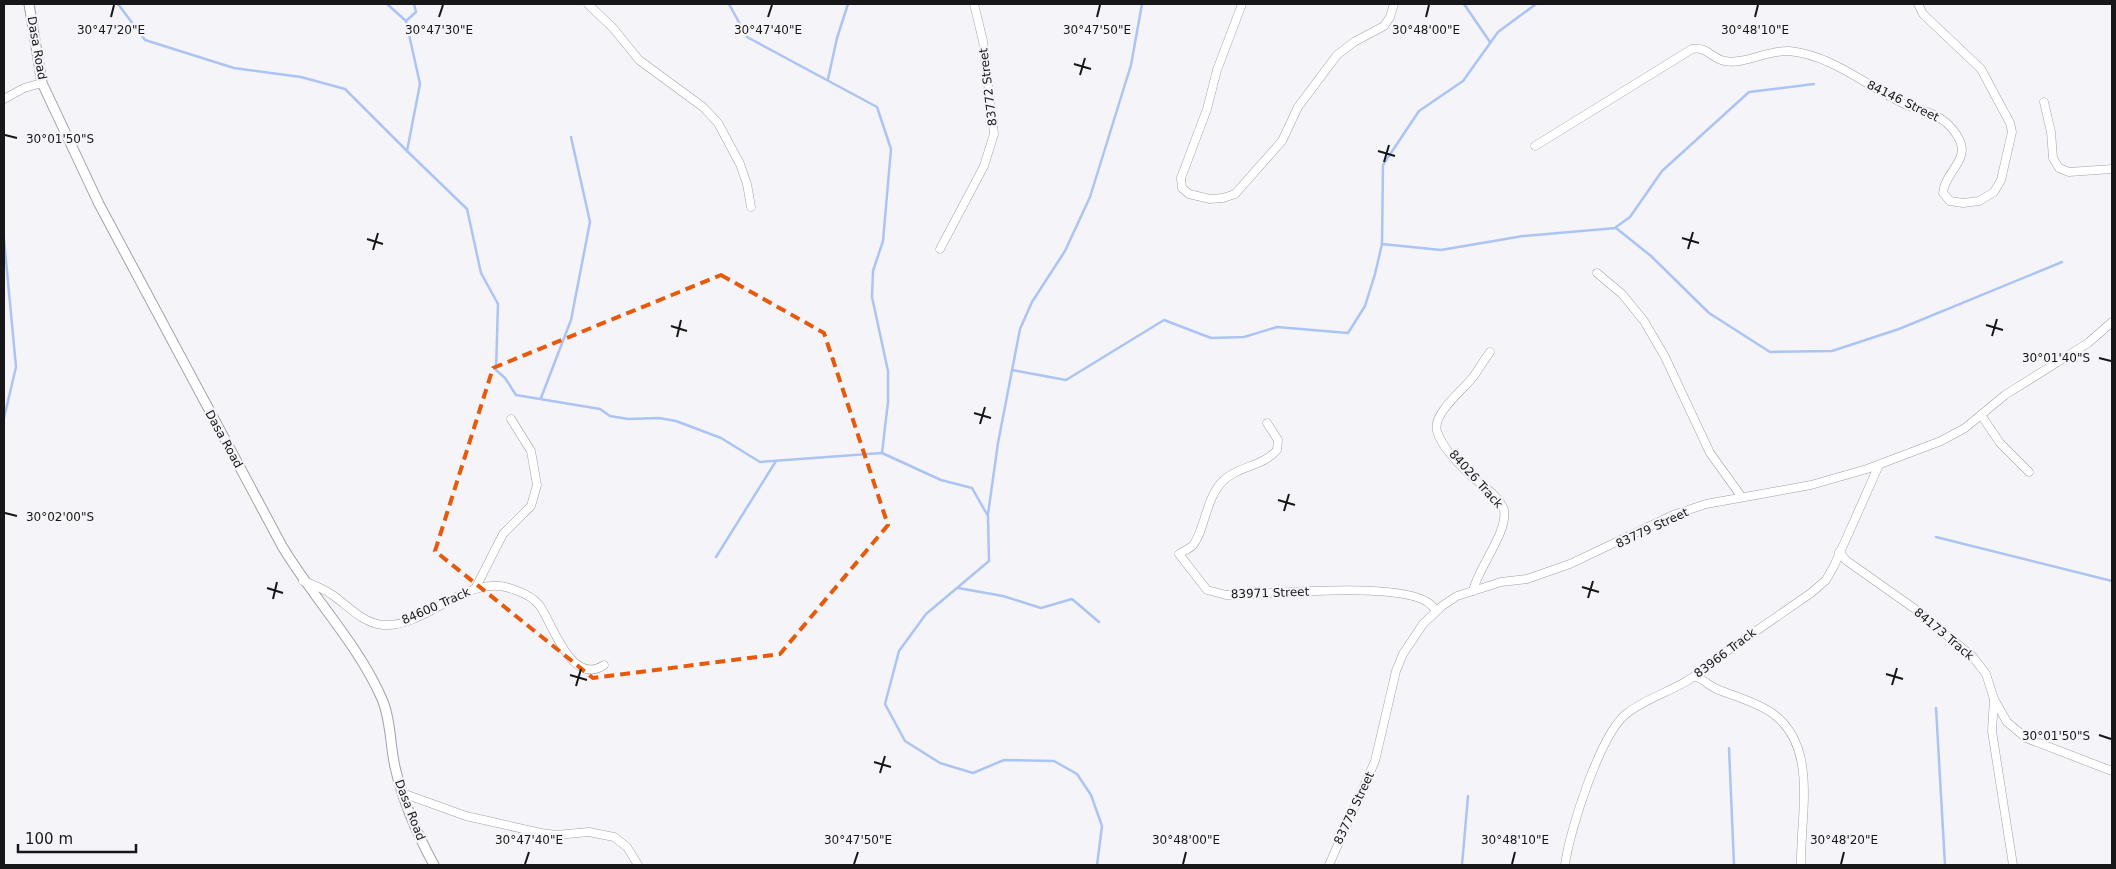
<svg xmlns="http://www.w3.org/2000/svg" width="2116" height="869" font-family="'DejaVu Sans',sans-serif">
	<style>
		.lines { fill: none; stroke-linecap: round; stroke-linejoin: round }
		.stream { stroke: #acc4f4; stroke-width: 2.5 }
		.minor-casing { stroke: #a1a2a5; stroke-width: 9 }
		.tertiary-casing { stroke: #a1a2a5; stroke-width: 11 }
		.minor { stroke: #fff; stroke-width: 8 }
		.tertiary { stroke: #fff; stroke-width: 9 }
		.marked { fill: none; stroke: #e8590c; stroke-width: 4; stroke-dasharray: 10 6; stroke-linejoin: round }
		.ticks { fill: none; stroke: #171719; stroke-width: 2 }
		.labels { text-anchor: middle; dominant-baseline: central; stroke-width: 4.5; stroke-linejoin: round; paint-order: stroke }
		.street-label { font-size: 12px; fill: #171719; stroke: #f5f5f9 }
		.ticks-label { font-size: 12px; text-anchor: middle; fill: #171719; stroke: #f5f5f9; stroke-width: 4.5; stroke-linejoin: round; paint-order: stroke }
	</style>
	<rect width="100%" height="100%" fill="#f5f5f9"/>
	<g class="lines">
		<g class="stream">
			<polyline points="118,4 145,40 234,68 301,77 345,89 407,151"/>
			<polyline points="387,4 406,21"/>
			<polyline points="414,4 416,12 406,21 420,84 407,151 467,209 481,273 498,304 496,370 505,378 516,395 600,409 610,416 628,419 659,418 676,421 721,438 760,462 882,453 941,480 972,488 988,516 989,561 926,614 899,651 885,704 905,741 940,763 973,773 1004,760 1054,761 1077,774 1091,795 1102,826 1097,865"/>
			<polyline points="729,4 747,37 877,107 891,149 883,241 873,271 872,297 888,371 888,402 882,453"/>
			<polyline points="1464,4 1490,42"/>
			<polyline points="828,79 837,38 848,4"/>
			<polyline points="1616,227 1630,217 1662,171 1749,92 1814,84"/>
			<polyline points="4,239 16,367 4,418"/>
			<polyline points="1382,244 1441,250 1523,236 1616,228 1651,256 1709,313 1770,352 1832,351 1899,329 2062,262"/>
			<polyline points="1012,370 1066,380 1164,320 1211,338 1244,337 1277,327 1348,333 1365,306 1375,274 1382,244 1383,165 1419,111 1463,81 1498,32 1536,4"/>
			<polyline points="541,398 571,320 590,222 571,137"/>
			<polyline points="988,514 998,443 1020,329 1032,302 1065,251 1090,197 1131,65 1142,4"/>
			<polyline points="1936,537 2112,581"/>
			<polyline points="716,557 776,461"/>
			<polyline points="958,588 1003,596 1041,608 1072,599 1099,622"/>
			<polyline points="1936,708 1945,865"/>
			<polyline points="1729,748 1734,865"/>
			<polyline points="1462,865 1468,796"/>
		</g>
		<g class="minor-casing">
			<g id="minor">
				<polyline points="588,4 613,28 639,60 703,107 718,123 740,164 747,184 751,207"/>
				<polyline points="1242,4 1217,70 1207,109 1181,178 1182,188 1189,194 1210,199 1223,198 1235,194 1282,141 1298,107 1337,55 1354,42 1384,26 1390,17 1394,4"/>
				<polyline points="4,99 24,88 42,83"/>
				<polyline points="2044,102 2051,132 2053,158 2059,168 2069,172 2112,169"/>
				<path d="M 1535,146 L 1692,49 C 1707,46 1712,59 1725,61 C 1743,65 1768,50 1789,51 C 1831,55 1864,84 1902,103 C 1914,109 1929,111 1940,118 C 1949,124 1956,132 1960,141 C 1969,160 1944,174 1943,193 L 1950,201 L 1963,203 L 1979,201 L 1994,192 L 2001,180 L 2012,132 L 2010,123 L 1981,69 L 1923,14 L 1918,4"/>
				<polyline points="940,249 984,166 994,134 983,41 974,4"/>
				<polyline points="1597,273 1622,294 1644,321 1665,357 1710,453 1741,496"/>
				<polyline points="1981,415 2000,443 2029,472"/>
				<path d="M 1267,423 L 1278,440 L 1277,450 C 1263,467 1236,466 1221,483 C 1205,501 1204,534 1192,546 C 1189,549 1183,551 1179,554 L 1207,590 L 1226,595 C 1259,596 1425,576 1435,611"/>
				<polyline points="1839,552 1847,561 1915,609 1973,657 1986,674 1994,699 1992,731 2013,865"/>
				<path d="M 303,581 C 315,585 324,589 334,596 C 349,607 363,623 383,625 C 428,628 468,570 515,590 C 524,593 534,598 540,606 C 553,625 572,687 604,665"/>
				<polyline points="475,589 503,534 531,506 537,485 531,451 511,419"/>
				<path d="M 1473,591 C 1478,567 1508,533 1504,510 C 1499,496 1483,486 1472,477 C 1460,465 1442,448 1437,431 C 1432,414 1463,390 1473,377 C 1479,369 1484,360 1490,352"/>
				<path d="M 1696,677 C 1705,680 1710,687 1719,690 C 1737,697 1756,702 1772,713 C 1819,746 1800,816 1801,865"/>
				<polyline points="1994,699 2007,722 2026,738 2112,771"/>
				<polyline points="402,793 466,816 541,833 556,835 589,832 614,837 627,847 638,865"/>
				<polyline points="1329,865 1375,761 1396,671 1403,654 1423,624 1442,606 1457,596 1473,591 1501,582 1527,579 1570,564 1673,515 1706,504 1811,485 1867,469 1941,441 1965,428 2005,395 2088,343 2112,322"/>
				<path d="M 1565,865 C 1569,832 1600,735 1626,714 C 1651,694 1685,689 1707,665 L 1811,593 L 1826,580 L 1834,566 L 1879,465"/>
			</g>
		</g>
		<g class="tertiary-casing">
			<path id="tertiary" d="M 29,4 L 42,83 L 99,204 L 282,546 C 313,598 358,644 382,699 C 391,720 390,745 395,767 C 403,802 417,834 434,865"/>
		</g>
		<use href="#minor" class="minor"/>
		<use href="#tertiary" class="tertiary"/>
	</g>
	<path class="marked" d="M 721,275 L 824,333 L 888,525 L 780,654 L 593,678 L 435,551 L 493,368 Z"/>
	<path class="ticks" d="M 111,17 L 114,5M 439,17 L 443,5M 768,17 L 772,5M 1097,17 L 1100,5M 1426,17 L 1429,5M 1755,17 L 1758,5M 1074,64 L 1091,69M 1080,75 L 1085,58M 5,135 L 17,138M 1378,151 L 1395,156M 1384,162 L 1389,145M 1682,238 L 1699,243M 367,239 L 383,244M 1688,249 L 1693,232M 373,250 L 378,233M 1986,325 L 2003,330M 671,326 L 687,331M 1992,336 L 1997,319M 677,337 L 681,320M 2099,358 L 2111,361M 974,413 L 991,418M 980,424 L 985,407M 1278,500 L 1295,505M 1284,511 L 1289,494M 5,513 L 17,516M 1582,587 L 1599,592M 267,588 L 283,593M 1588,598 L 1593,581M 273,599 L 277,582M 1886,674 L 1903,679M 570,675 L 587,680M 1892,685 L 1897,668M 576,686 L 581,669M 2099,735 L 2111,739M 874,762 L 891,767M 880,773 L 885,756M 525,864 L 529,852M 854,864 L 858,852M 1183,864 L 1186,852M 1512,864 L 1515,852M 1841,864 L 1844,852"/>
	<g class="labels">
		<g class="street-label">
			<text transform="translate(37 48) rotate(80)">Dasa Road</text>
			<text transform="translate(988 87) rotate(-97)">83772 Street</text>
			<text transform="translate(1903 101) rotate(26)">84146 Street</text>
			<text transform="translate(224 439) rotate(61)">Dasa Road</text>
			<text transform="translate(1476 479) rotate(48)">84026 Track</text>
			<text transform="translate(1652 528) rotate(-25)">83779 Street</text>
			<text transform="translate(1270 593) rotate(-2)">83971 Street</text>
			<text transform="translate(436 606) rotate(-24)">84600 Track</text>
			<text transform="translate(1944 634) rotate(40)">84173 Track</text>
			<text transform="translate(1725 653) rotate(-37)">83966 Track</text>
			<text transform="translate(1354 808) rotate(-65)">83779 Street</text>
			<text transform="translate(410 810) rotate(69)">Dasa Road</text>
		</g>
	</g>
	<g class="ticks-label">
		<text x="111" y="34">30°47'20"E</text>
		<text x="439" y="34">30°47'30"E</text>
		<text x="768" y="34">30°47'40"E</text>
		<text x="1097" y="34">30°47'50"E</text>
		<text x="1426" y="34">30°48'00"E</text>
		<text x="1755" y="34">30°48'10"E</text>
		<text x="60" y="143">30°01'50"S</text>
		<text x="2056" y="362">30°01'40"S</text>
		<text x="60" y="521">30°02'00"S</text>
		<text x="2056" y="740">30°01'50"S</text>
		<text x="529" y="844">30°47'40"E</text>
		<text x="858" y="844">30°47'50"E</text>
		<text x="1186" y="844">30°48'00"E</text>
		<text x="1515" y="844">30°48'10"E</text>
		<text x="1844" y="844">30°48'20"E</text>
	</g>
	<rect width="2116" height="869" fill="none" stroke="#171719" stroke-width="10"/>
	<path d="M18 844v8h118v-8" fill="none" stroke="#171719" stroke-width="2.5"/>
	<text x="25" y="844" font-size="15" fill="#171719" stroke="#f5f5f9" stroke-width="4" paint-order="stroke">100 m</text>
</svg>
